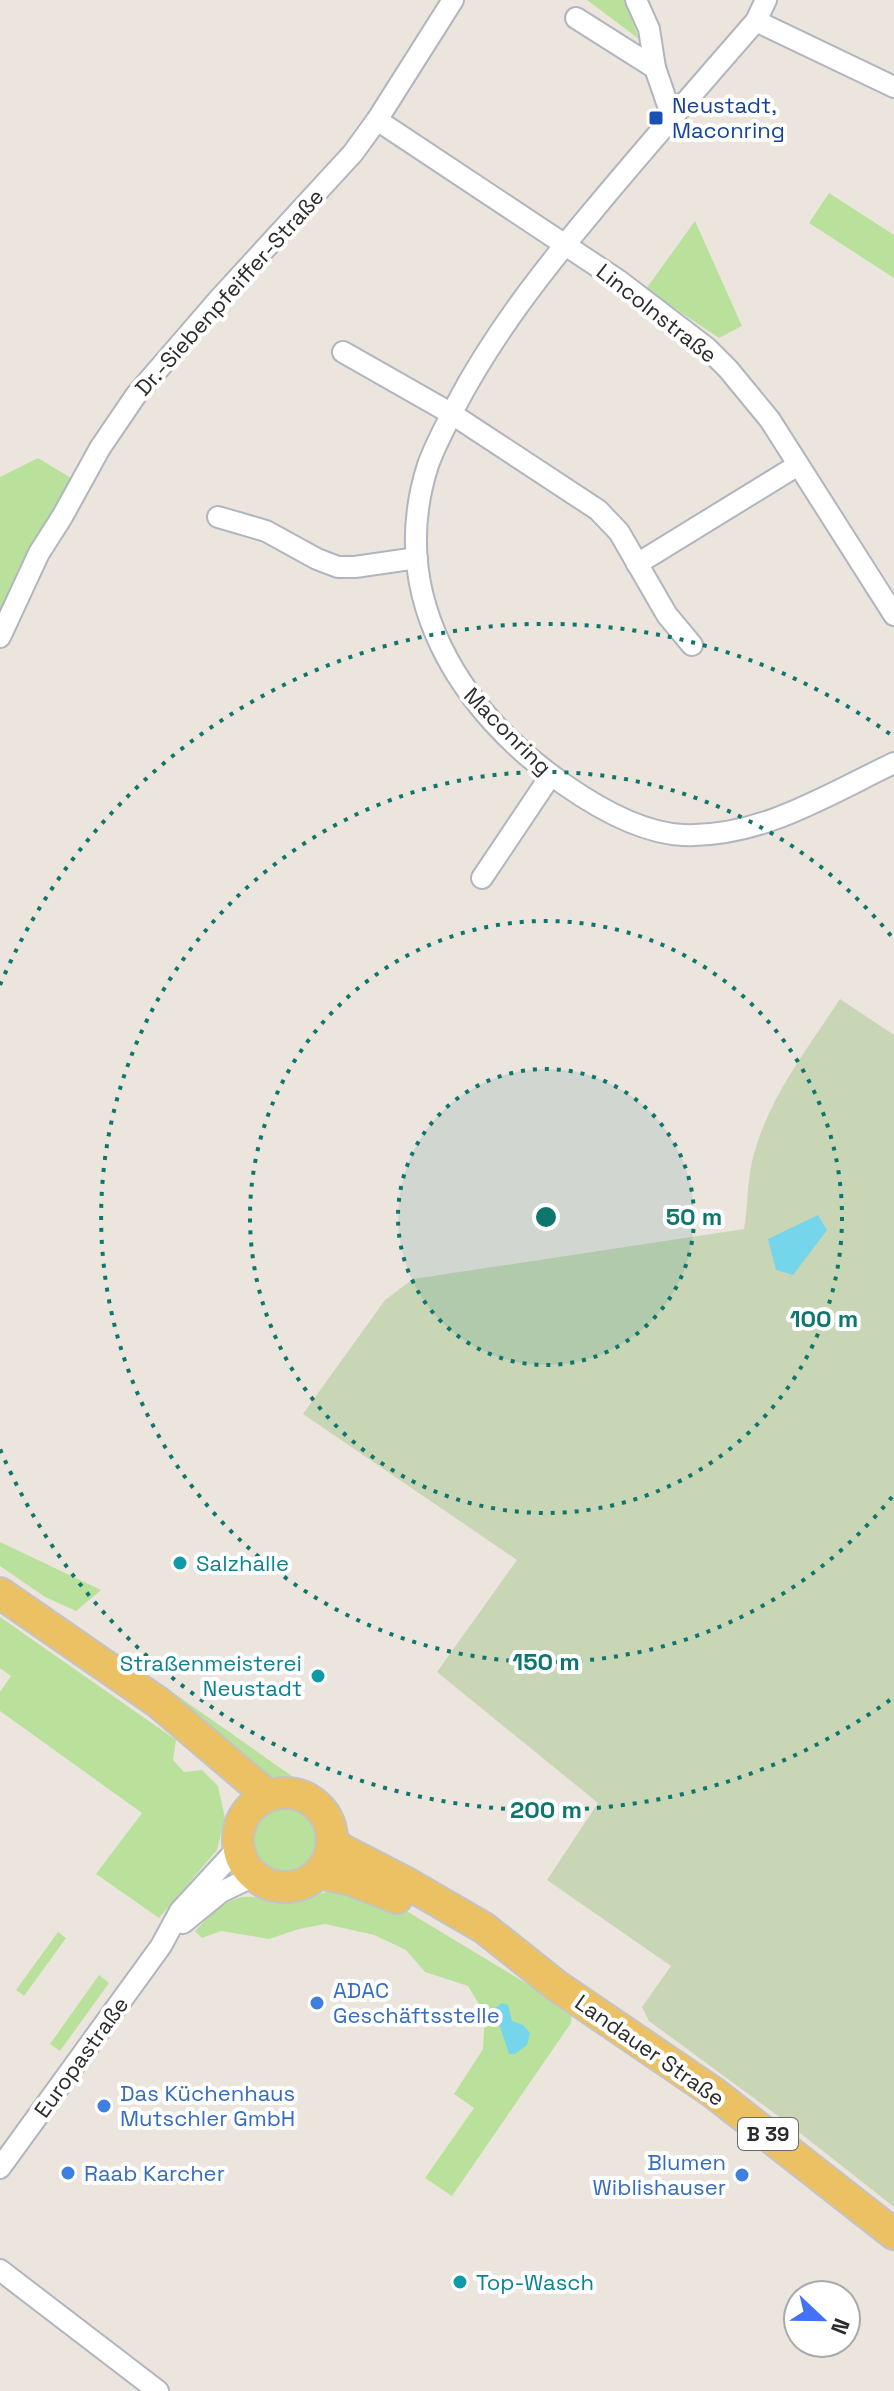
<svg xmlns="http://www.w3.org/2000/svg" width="894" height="2391" font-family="'Space Grotesk',sans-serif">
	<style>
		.green { fill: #bae19c }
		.cemetery { fill: #c8d6b6 }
		.water { fill: #75d5eb }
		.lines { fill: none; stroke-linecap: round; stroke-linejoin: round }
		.street-casing { stroke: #b1b5be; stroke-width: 24 }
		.primary-casing { stroke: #c4c4c4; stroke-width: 34 }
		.street { stroke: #fff; stroke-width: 20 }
		.primary { stroke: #ecc163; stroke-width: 30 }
		.ring { fill: none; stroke: #0f766e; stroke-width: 4; stroke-dasharray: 4 8 }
		.transit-dot { fill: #1a4fb4; stroke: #fff; stroke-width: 3 }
		.culture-dot { fill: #0f9aa8; stroke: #fff; stroke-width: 3 }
		.shop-dot { fill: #3f7fe0; stroke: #fff; stroke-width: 3 }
		.labels { text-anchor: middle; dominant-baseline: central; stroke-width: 8; stroke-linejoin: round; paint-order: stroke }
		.shield { fill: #fff; stroke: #6b6b6b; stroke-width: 2 }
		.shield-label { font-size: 20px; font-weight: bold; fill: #2b2b2b }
		.transit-label { font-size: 22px; fill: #164399; stroke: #fff; text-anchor: start }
		.street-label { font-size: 22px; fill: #2b2b2b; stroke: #fff }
		.culture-label { font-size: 22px; fill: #0d838f; stroke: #fff; text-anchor: start }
		.shop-label { font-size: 22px; fill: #366cbe; stroke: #fff; text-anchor: start }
		.centre { fill: #0f766e; stroke: #fff; stroke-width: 4 }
		.ring-label { font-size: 24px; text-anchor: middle; font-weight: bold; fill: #0f766e; stroke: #fff; stroke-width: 8; stroke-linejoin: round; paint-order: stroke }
	</style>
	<rect width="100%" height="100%" fill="#ece5de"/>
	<g class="green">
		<polygon points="587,0 624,0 639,39"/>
		<polygon points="829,193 894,235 894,278 809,223"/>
		<polygon points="695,221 742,326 719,338 646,289"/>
		<polygon points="38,458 89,489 0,623 0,477"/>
		<polygon points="0,1542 101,1590 76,1611 45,1597 0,1566"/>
		<polygon points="0,1617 176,1740 173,1760 184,1772 202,1770 218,1786 225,1818 217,1850 159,1918 96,1874 142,1813 0,1711 0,1692 11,1676 0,1668"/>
		<polygon points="160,1686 165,1687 299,1781 288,1786 264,1783"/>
		<circle cx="283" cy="1840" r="36"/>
		<path d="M 338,1890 L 395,1904 L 572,2011 L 571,2023 L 452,2196 L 425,2178 L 474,2108 L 454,2094 L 483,2049 L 485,2014 L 468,1986 L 425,1972 L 406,1950 L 374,1935 L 325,1924 L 299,1929 L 269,1939 L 221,1931 L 202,1938 L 195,1931 C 211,1915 228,1894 253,1897 C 265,1898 277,1904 290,1903 C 307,1901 320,1891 338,1890 Z"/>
		<polygon points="58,1932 66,1938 24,1996 16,1990"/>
		<polygon points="99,1975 109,1983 60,2051 50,2044"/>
	</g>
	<path class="cemetery" d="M 840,999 L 894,1035 L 894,2207 L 781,2118 L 649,2021 L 642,2007 L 671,1966 L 547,1880 L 598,1803 L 437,1672 L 517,1560 L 303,1414 L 385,1300 L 413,1279 L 744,1229 C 748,1207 747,1184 752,1162 C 766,1101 806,1051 840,999 Z"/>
	<g class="water">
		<polygon points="818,1215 827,1230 793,1275 776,1270 768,1239"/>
		<polygon points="502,2003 508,2005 512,2021 523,2025 530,2033 527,2045 515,2054 509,2054 494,2009"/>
	</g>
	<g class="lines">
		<g class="street-casing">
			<g id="street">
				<polyline points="636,0 649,29 655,68 672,117"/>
				<path d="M 766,0 L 756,21 C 701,84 646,147 592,212 C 541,273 492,336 455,407 C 446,426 435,445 428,465 C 386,596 460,712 565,785 C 598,808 641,833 683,835 C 760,838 827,795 894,763"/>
				<polyline points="576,18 655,68"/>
				<polyline points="756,21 894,87"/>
				<polyline points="377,120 618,280 707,348 728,369 770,420 894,615"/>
				<polyline points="343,352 452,414 598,510 619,532 667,615 692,645"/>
				<polyline points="218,517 266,531 317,559 338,567 355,567 417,558"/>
				<polyline points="637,564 798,465"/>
				<polyline points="0,637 39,553 62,517 100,448 136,395 219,299 353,153 377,120 453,0"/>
				<polyline points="482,878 551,775"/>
				<polyline points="183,1923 221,1892 254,1876"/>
				<polyline points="0,2168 161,1946 180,1911 238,1848"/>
				<polyline points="0,2270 158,2391"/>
			</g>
		</g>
		<g class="primary-casing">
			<g id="primary">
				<polyline points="0,1593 159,1703 267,1795"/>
				<circle cx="285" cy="1840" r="47"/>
				<polyline points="333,1840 339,1848 403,1881 484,1928 557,1986 714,2093 894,2234"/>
				<polyline points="319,1873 351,1880 397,1898"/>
			</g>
		</g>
		<use href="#street" class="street"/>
		<use href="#primary" class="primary"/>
	</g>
	<circle cx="546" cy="1217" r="148" fill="#0f766e" fill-opacity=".12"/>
	<g class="ring">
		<circle cx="546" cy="1217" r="148"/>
		<circle cx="546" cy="1217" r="296"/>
		<path d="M892 1497A445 445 0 1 1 892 937"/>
		<path d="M890 1700A593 593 0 0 1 0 1449M0 985A593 593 0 0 1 890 734"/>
	</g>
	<rect class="transit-dot" x="648" y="110" width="16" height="16" rx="4"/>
	<g class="culture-dot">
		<circle cx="180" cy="1563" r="8"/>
		<circle cx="318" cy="1676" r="8"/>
		<circle cx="460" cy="2282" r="8"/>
	</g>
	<g class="shop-dot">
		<circle cx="317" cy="2003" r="8"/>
		<circle cx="104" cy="2106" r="8"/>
		<circle cx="68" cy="2173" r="8"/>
		<circle cx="742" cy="2175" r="8"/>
	</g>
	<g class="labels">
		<rect class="shield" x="738" y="2118" width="60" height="32" rx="6"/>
		<g class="shield-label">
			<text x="768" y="2134">B 39</text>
		</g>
		<g class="transit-label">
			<text x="672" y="105">Neustadt,<tspan x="672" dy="25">Maconring</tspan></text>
		</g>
		<g class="street-label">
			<text transform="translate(229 292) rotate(-48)">Dr.-Siebenpfeiffer-Straße</text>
			<text transform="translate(657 313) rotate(38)">Lincolnstraße</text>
			<text transform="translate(508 731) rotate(45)">Maconring</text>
			<text transform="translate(650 2050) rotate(35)">Landauer Straße</text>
			<text transform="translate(81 2057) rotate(-54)">Europastraße</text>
		</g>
		<g class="culture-label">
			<text x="196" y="1563">Salzhalle</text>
			<text x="302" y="1663" text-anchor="end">Straßenmeisterei<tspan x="302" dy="25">Neustadt</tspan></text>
			<text x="476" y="2282">Top-Wasch</text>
		</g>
		<g class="shop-label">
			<text x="333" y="1990">ADAC<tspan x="333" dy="25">Geschäftsstelle</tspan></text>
			<text x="120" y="2093">Das Küchenhaus<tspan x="120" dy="25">Mutschler GmbH</tspan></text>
			<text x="726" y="2162" text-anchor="end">Blumen<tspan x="726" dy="25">Wiblishauser</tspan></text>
			<text x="84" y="2173">Raab Karcher</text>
		</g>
	</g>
	<circle cx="546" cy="1217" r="12" class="centre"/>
	<g class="ring-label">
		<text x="694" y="1225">50 m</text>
		<text x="824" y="1327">100 m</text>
		<text x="546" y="1670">150 m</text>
		<text x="546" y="1818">200 m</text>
	</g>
	<g transform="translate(822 2319) rotate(112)"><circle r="38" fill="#ffffff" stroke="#aaaaaa" stroke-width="2"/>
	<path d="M0-6L14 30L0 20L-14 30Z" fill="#4373f4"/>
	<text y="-12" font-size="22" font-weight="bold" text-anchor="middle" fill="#2b2b2b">N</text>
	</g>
</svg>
